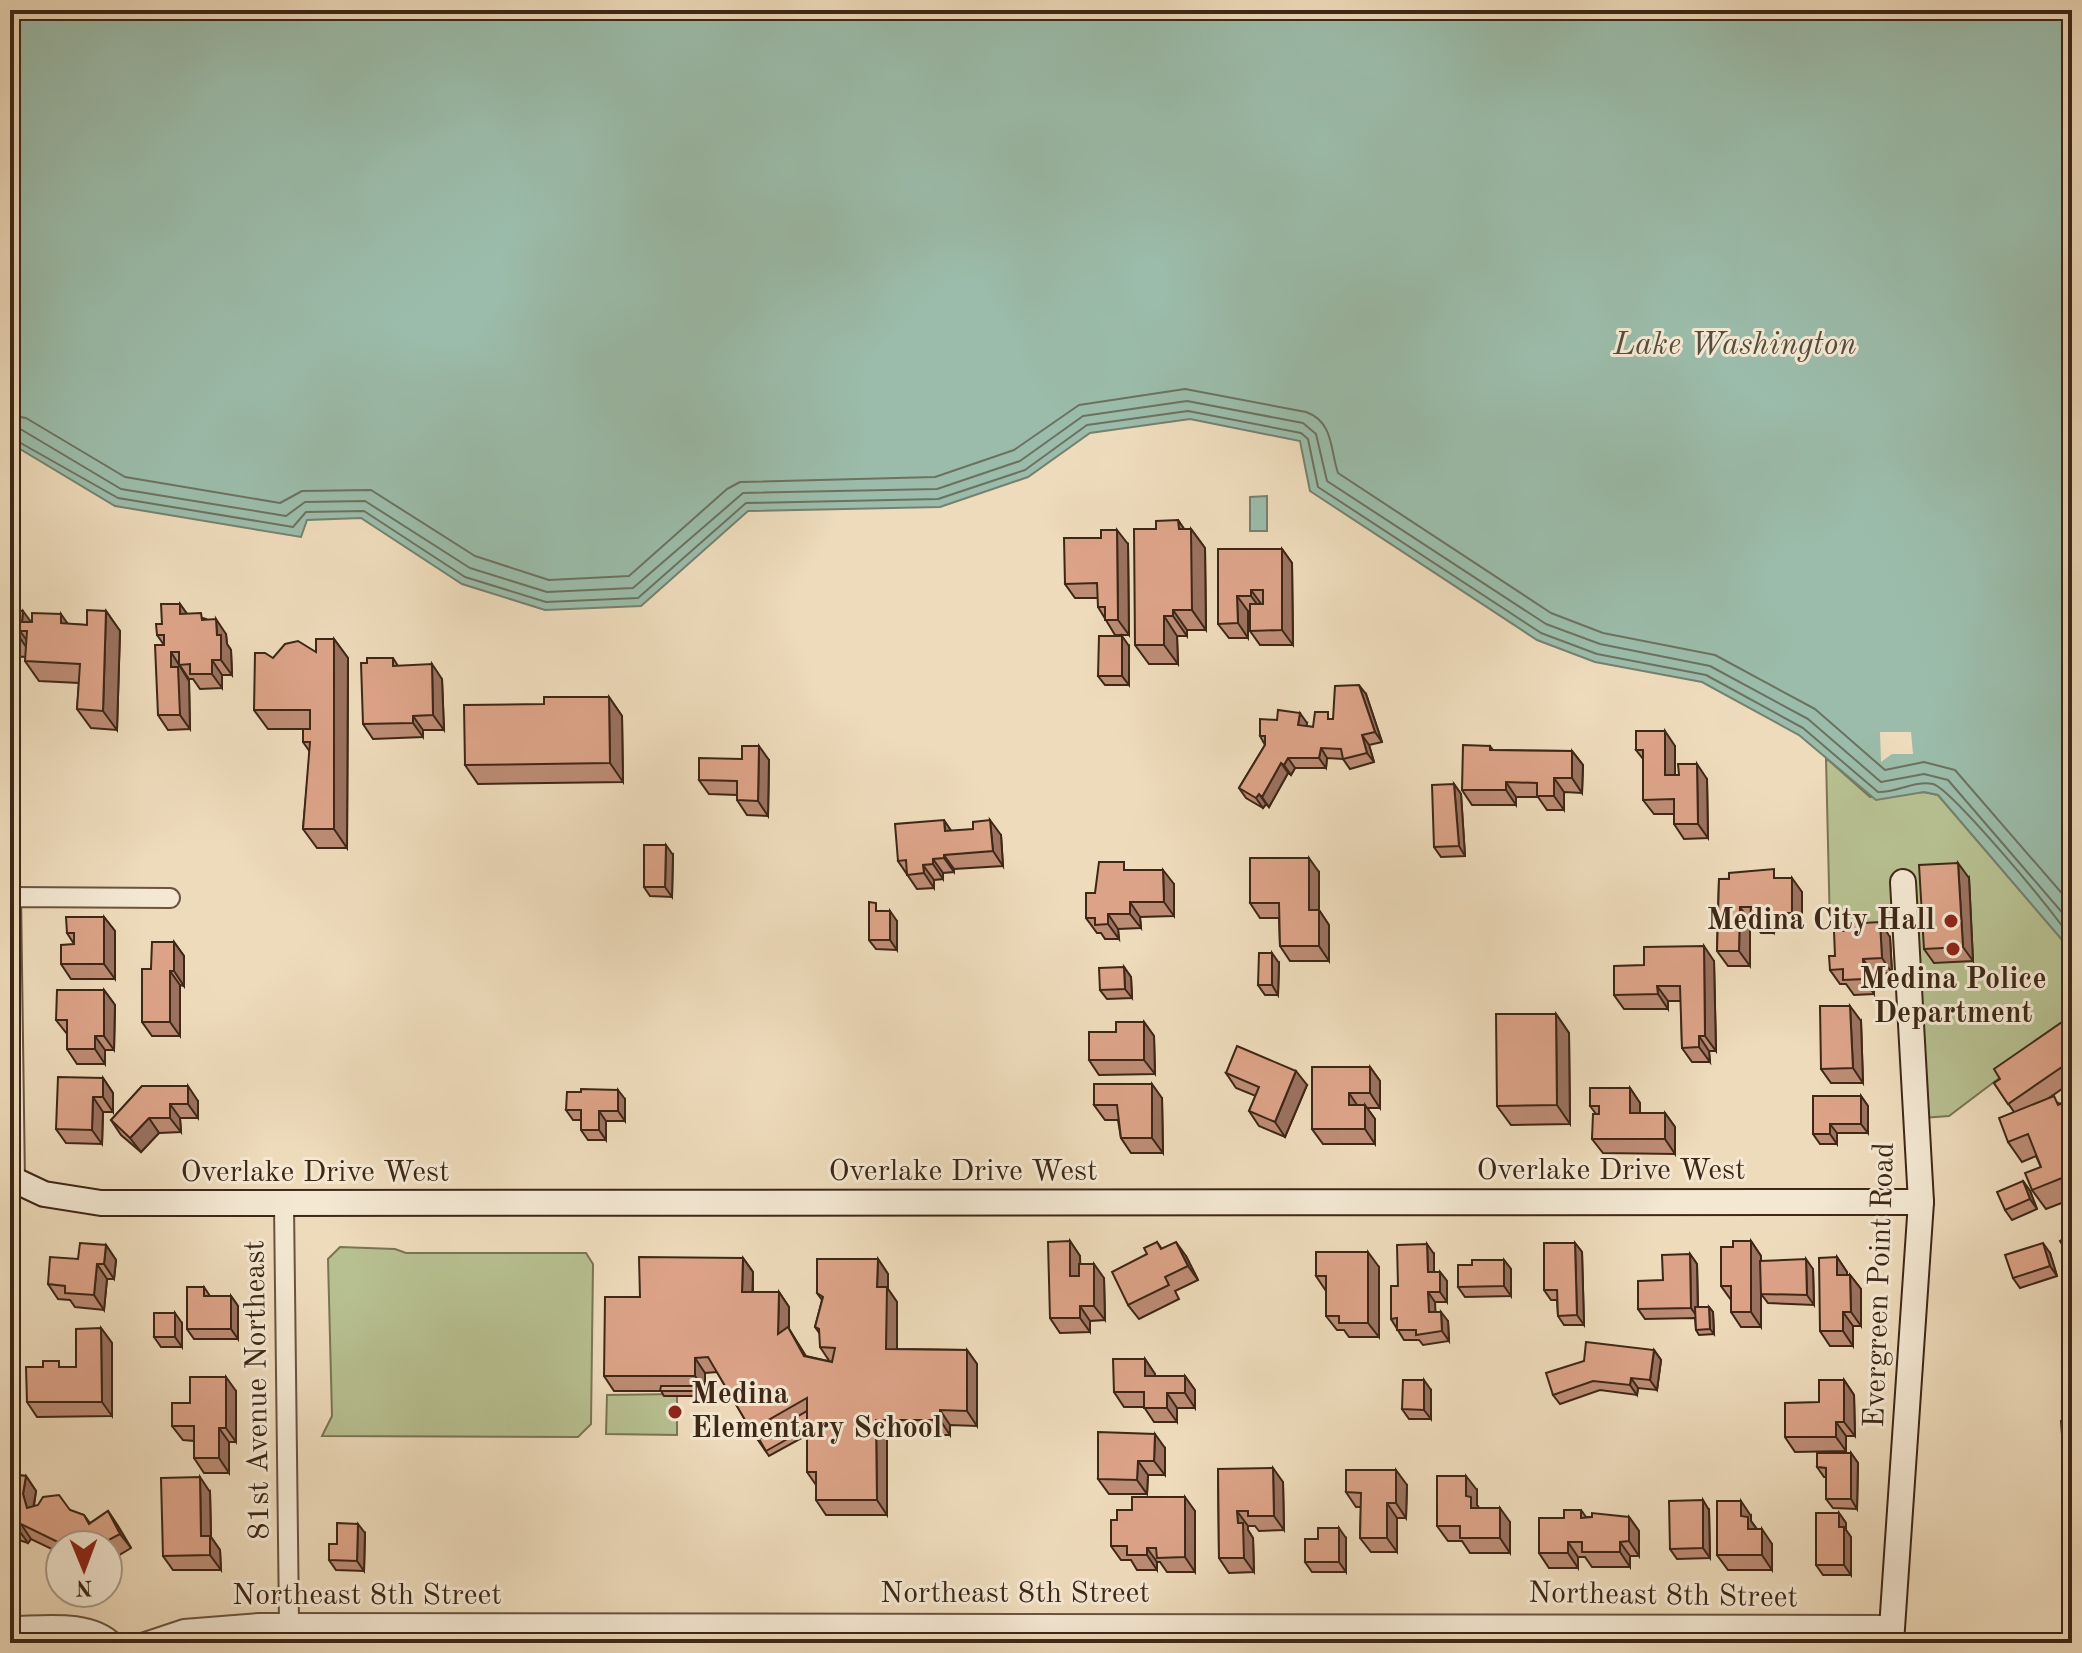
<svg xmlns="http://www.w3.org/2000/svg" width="2082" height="1653" font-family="'Old Standard TT',serif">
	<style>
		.green { fill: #b7c091; stroke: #7a7454; stroke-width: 2 }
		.water { fill: #9bbcaa; stroke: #76806f; stroke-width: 2 }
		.pier { fill: #eedbbb }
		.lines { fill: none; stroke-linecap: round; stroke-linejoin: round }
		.shore { stroke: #6c7260; stroke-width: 2 }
		.street-casing { stroke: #6a543f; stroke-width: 22 }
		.secondary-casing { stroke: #3e2716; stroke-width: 28 }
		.street { stroke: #f4e8d3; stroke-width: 18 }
		.secondary { stroke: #f4e8d3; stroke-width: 24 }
		.wall { fill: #bd8c75; stroke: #3e2716; stroke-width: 2 }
		.shaded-wall { fill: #9a725f; stroke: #3e2716; stroke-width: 2 }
		.building { fill: #dca388; stroke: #3e2716; stroke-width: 2 }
		.poi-dot { fill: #8f2418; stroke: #f4e8d3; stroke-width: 3 }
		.labels { text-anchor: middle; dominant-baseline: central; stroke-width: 6; stroke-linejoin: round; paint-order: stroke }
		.poi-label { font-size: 30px; font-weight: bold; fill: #3e2716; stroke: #f4e8d3; text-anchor: end }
		.street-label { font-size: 30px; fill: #3e2716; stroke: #f4e8d3 }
		.water-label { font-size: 32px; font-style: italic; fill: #554c3b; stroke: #f4e8d3 }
	</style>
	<rect width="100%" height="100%" fill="#eedbbb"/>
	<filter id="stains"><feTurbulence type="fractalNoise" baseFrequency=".0025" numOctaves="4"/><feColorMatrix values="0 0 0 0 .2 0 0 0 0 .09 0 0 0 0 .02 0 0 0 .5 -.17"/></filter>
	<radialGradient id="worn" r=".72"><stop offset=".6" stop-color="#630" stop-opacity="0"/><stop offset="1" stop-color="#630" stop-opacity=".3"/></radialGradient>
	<g class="green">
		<polygon points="1826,758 1870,797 1924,792 1938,795 2064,942 2072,971 2072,1023 1949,1116 1909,1119 1899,927 1830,929"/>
		<polygon points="340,1247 395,1249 406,1253 586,1253 593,1264 591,1424 578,1437 322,1436 332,1416 328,1259"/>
		<polygon points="677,1394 677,1435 606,1434 607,1395"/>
	</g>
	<g class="water">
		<polygon points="10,10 2072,10 2072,971 2064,942 1938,795 1924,792 1876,800 1799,735 1702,682 1595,662 1537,640 1310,491 1300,441 1190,419 1090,433 1028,477 940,507 748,511 641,606 545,610 462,584 361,518 307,520 301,537 115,506 10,443"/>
		<polygon points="1267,496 1267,531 1250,531 1250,497"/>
	</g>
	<polygon class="pier" points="1880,732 1911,732 1913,754 1892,754 1881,762"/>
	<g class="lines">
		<g class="shore">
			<path d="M 10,415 L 26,418 L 125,477 L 280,503 L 302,491 L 371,490 L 475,556 L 549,580 L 629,576 L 727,489 L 740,482 L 935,477 L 1014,450 L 1079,405 L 1185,389 L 1306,412 C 1334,422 1330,450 1338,473 L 1551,613 L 1603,633 L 1715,655 L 1815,709 L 1885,770 L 1924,762 L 1955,770 L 2072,905"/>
			<polyline points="10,427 22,430 121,489 286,516 305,502 365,501 470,568 547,592 633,588 743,493 937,489 1020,461 1083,416 1187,401 1303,423 1316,434 1327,481 1546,624 1600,644 1710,666 1808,719 1881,782 1924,774 1948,780 2072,924"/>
			<path d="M 10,437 L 118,498 L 293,527 L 306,512 L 364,511 L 465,577 L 546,602 L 638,598 L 746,503 L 938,499 L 1025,470 L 1087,425 L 1188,411 L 1301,433 L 1308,439 L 1318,487 L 1541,633 L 1597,654 L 1706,675 L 1803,728 L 1878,792 C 1896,793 1914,780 1933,784 C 1951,789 2061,919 2072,941"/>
		</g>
		<g class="street-casing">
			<g id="street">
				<polyline points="15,1182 11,897 170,898"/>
				<polyline points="284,1205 289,1622"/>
				<path d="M 10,1626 C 42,1626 90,1618 114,1643"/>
				<polyline points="142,1643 184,1629 259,1623 1890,1625"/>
			</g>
		</g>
		<g class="secondary-casing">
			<g id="secondary">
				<polyline points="10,1178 44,1194 101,1203 1921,1202"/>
				<polyline points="1891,1643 1921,1202 1903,882"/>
			</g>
		</g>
		<use href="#street" class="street"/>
		<use href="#secondary" class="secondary"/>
	</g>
	<g class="wall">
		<polygon points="1178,520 1184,529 1191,529 1205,548 1206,630 1187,630 1187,636 1177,636 1178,664 1149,664 1135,645 1156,529"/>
		<polygon points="1128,544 1129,635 1115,635 1098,607 1098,598 1075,598 1065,584"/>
		<polygon points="1218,549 1282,549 1292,563 1293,645 1260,645 1250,631 1250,611 1248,611 1248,638 1229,638 1218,624"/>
		<polygon points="180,604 187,614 206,619 226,634 227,644 231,650 232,675 222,675 222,688 200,689 193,679 189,679 181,667 181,670 189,681 190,729 168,730 158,715 164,645 157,635 162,624"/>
		<polygon points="10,610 31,622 87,625 106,611 120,631 117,730 91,728 77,709 79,683 39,681 25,661 26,657 10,656"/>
		<polygon points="334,639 348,658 347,848 317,848 303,829 310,752 303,742 310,729 268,729 254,710 273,658 316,652"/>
		<polygon points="1129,646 1129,685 1105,685 1098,676"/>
		<polygon points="393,658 398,666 442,679 444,730 423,730 423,737 373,739 363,724 367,663"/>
		<polygon points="1366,694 1382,742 1369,745 1374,762 1350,769 1343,759 1327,758 1326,768 1295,768 1291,775 1288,773 1269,807 1266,804 1263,808 1246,798 1239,788 1265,745 1260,736 1307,723 1306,726 1313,727 1333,719"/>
		<polygon points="609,697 622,716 623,782 478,784 465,765"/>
		<polygon points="1490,746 1493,750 1572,751 1583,765 1582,793 1564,792 1564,810 1547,810 1538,797 1516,797 1516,805 1472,805 1462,790"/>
		<polygon points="1675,746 1675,775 1707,779 1708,838 1684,839 1674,824 1674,814 1654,814 1643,800 1643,759 1636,750"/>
		<polygon points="769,760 768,816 747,815 737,800 737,795 709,794 699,780"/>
		<polygon points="1454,784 1461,794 1465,856 1441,857 1434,847"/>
		<polygon points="951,831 1001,835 1003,866 954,869 954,872 943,873 943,879 934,880 934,888 917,889 898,861"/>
		<polygon points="673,855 672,897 650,896 644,887"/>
		<polygon points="1130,870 1174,884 1174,916 1140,917 1141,928 1118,929 1119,939 1105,939 1101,933 1097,933 1086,918 1095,893"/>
		<polygon points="1319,872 1319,910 1329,925 1329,961 1290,961 1280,946 1279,918 1260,918 1250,903"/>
		<polygon points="1780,878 1802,892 1802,928 1775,928 1774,933 1761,933 1753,921 1750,921 1750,966 1728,966 1717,951 1719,879"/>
		<polygon points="1969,878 1973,961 1934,963 1924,949"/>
		<polygon points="882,911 897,921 897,950 876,949 869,940"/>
		<polygon points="104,917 115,931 115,979 71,979 61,964 74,944 67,933"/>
		<polygon points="1890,937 1892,973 1873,974 1874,994 1854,995 1846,984 1840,984 1830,970 1835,956"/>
		<polygon points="174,942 184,956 184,986 180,985 180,1036 152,1036 142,1022 151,969"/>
		<polygon points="1714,961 1716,1051 1709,1051 1710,1062 1692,1062 1682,1048 1681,1001 1668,1001 1668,1009 1624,1009 1614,995 1644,965"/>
		<polygon points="1279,963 1278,995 1265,995 1258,985"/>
		<polygon points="1124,967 1131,977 1132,998 1107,999 1100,990"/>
		<polygon points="104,990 115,1005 114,1050 105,1050 105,1064 77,1064 67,1049 67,1034 56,1020"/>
		<polygon points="1556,1014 1569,1033 1570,1124 1511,1125 1497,1106"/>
		<polygon points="1861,1021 1863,1083 1831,1083 1821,1069"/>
		<polygon points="1144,1022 1154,1036 1155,1074 1099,1075 1089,1060"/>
		<polygon points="2072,1030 2072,1082 2049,1098 2060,1104 2072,1099 2072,1199 2046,1209 2032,1190 2041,1167 2036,1156 2022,1162 2008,1142 2014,1112 1994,1083"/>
		<polygon points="1370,1067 1380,1081 1380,1108 1367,1108 1375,1119 1375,1144 1323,1144 1312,1129"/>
		<polygon points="1226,1073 1307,1085 1285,1137 1259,1126 1249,1111 1256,1096 1236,1088"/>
		<polygon points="103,1078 113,1093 113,1112 103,1112 102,1144 66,1143 56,1129"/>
		<polygon points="142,1086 198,1101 198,1118 180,1118 181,1132 159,1133 141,1152 121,1135 111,1120"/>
		<polygon points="1630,1088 1640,1103 1640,1113 1665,1113 1675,1127 1675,1154 1603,1153 1592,1139 1596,1114 1590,1106"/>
		<polygon points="1861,1096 1868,1106 1868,1133 1837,1133 1837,1144 1820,1144 1813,1134"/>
		<polygon points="1162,1098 1163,1153 1131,1153 1121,1138 1118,1120 1105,1120 1094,1105"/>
		<polygon points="625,1099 625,1121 606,1121 606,1140 588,1140 581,1130 581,1120 573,1120 566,1110"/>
		<polygon points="2023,1181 2030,1191 2037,1209 2012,1220 2005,1210"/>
		<polygon points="1070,1241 1080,1256 1080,1264 1104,1278 1105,1320 1090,1321 1090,1332 1060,1333 1050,1318"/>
		<polygon points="1751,1241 1761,1256 1761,1261 1813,1269 1814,1305 1768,1303 1761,1294 1761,1327 1741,1327 1731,1312 1731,1300 1721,1286 1733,1247"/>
		<polygon points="1157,1242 1162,1249 1186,1256 1198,1280 1175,1291 1179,1299 1139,1319 1128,1305 1147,1254"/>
		<polygon points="1575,1243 1582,1252 1584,1325 1564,1325 1558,1316 1557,1300 1551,1300 1544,1290"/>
		<polygon points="106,1245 116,1260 114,1279 107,1279 104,1310 75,1307 70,1300 58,1299 48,1284 78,1259"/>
		<polygon points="2050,1253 2057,1276 2020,1288 2013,1278"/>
		<polygon points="1434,1254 1434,1272 1440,1272 1447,1281 1447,1302 1435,1302 1435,1312 1448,1321 1449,1341 1423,1345 1419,1340 1404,1340 1391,1319 1398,1286"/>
		<polygon points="1690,1254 1697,1264 1698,1307 1709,1307 1713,1312 1714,1334 1699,1335 1696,1330 1695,1318 1645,1319 1638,1309 1663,1280"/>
		<polygon points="1837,1257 1847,1272 1847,1275 1850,1275 1861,1289 1861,1326 1853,1326 1853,1346 1830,1346 1820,1331"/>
		<polygon points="743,1258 753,1272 753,1292 779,1292 789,1307 789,1329 806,1356 832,1362 830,1362 820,1347 820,1334 815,1327 822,1300 817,1293 878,1259 888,1274 888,1289 897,1302 897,1349 967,1350 977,1364 977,1426 950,1425 950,1435 887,1435 887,1515 826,1515 816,1500 816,1485 807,1472 807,1435 769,1456 751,1430 717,1372 705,1373 705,1396 664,1396 661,1391 614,1391 604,1376 640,1297"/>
		<polygon points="1504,1260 1511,1269 1511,1296 1465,1297 1458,1287"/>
		<polygon points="1379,1267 1379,1337 1349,1337 1344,1330 1337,1330 1326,1316 1326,1291 1316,1276"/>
		<polygon points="204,1287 210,1296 231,1296 238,1306 238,1339 194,1339 187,1329"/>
		<polygon points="182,1323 182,1347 161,1347 154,1337"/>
		<polygon points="101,1328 112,1343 112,1416 37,1417 27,1402 64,1367 76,1367"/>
		<polygon points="1654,1350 1661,1360 1657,1390 1638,1388 1637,1395 1600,1390 1560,1404 1553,1395"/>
		<polygon points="1145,1359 1155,1374 1155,1376 1185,1376 1195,1390 1195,1408 1177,1408 1177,1422 1154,1422 1144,1407 1124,1407 1114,1392"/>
		<polygon points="1844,1380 1854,1395 1855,1436 1846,1436 1846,1451 1795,1452 1785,1437 1819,1402"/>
		<polygon points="1431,1390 1431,1419 1409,1419 1402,1409"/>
		<polygon points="236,1391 236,1442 229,1442 229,1473 204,1473 194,1458 194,1441 183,1440 172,1426 190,1403"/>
		<polygon points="2072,1420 2072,1472 2071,1472 2064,1462"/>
		<polygon points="1165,1448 1165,1475 1148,1475 1147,1494 1109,1494 1098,1479"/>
		<polygon points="1851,1453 1858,1463 1857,1509 1833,1508 1826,1499 1826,1477 1824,1477 1817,1467"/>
		<polygon points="1218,1469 1283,1482 1284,1530 1259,1531 1255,1526 1248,1526 1248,1530 1253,1538 1254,1572 1229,1573 1219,1558"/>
		<polygon points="10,1474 26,1476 36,1491 34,1506 70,1510 84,1515 90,1523 108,1511 118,1526 131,1548 116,1557 108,1553 108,1545 60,1545 60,1553 31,1539 28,1543 10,1537"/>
		<polygon points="1407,1485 1406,1518 1397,1518 1397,1552 1371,1552 1360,1538 1361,1507 1356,1507 1346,1492"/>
		<polygon points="1477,1490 1477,1505 1479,1508 1510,1522 1510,1553 1470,1553 1462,1541 1448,1541 1437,1526"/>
		<polygon points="210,1492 211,1537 220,1550 221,1570 173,1570 163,1556"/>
		<polygon points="1581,1510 1586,1517 1629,1517 1639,1531 1639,1556 1630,1556 1630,1567 1592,1567 1585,1557 1578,1557 1578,1568 1549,1568 1539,1553 1564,1518"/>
		<polygon points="1709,1510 1710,1558 1677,1559 1670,1549"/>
		<polygon points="1195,1511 1195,1572 1167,1572 1160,1562 1157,1562 1157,1570 1137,1570 1131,1560 1121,1560 1111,1546 1117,1520"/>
		<polygon points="1839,1513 1846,1523 1846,1530 1851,1537 1851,1575 1823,1575 1816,1565"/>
		<polygon points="1751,1516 1751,1521 1757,1529 1772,1544 1772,1570 1728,1570 1717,1555"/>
		<polygon points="365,1533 364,1571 336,1570 329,1560"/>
		<polygon points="1346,1538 1346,1572 1312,1572 1305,1562"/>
	</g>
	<g class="shaded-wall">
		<polygon points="1178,520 1191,539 1191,529 1205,548 1206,630 1192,610 1179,529"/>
		<polygon points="1117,530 1128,544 1129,635 1118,620"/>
		<polygon points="1282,549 1292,563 1293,645 1282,630"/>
		<polygon points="1251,590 1262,605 1262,611 1251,596"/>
		<polygon points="1237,596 1248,611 1248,638 1238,623"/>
		<polygon points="180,604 190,618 180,614"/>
		<polygon points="1173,610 1187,630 1187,636 1173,616"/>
		<polygon points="23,611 37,630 22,622"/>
		<polygon points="106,611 120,631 117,730 103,711"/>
		<polygon points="61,614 75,634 61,623"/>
		<polygon points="1164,616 1177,636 1178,664 1164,645"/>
		<polygon points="216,619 226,634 227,644 231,650 232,675 221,660 217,635"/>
		<polygon points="20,631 34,650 33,657 20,638"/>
		<polygon points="1122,636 1129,646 1129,685 1122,676"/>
		<polygon points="334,639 348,658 347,848 334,829"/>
		<polygon points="171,652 189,681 190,729 180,715 171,667"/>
		<polygon points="212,660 222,675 222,688 212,674"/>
		<polygon points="432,664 442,679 444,730 433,715"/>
		<polygon points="1359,685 1366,694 1382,742 1375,732"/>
		<polygon points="609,697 622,716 623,782 610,763"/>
		<polygon points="1300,713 1307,723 1305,735 1298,725"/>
		<polygon points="413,716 423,730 423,737 413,723"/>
		<polygon points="1665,731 1675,746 1675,789 1665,775"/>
		<polygon points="1362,735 1369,745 1374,762 1367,753"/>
		<polygon points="759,746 769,760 768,816 758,801"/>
		<polygon points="1321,748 1327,758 1326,768 1319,758"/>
		<polygon points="1572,751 1583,765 1582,793 1572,778"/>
		<polygon points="1288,758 1295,768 1291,775 1284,765"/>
		<polygon points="1281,763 1288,773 1269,807 1262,797"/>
		<polygon points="1697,764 1707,779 1708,838 1698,824"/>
		<polygon points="1554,778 1564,792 1564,810 1554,796"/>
		<polygon points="1506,782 1516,797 1516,805 1506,790"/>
		<polygon points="1454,784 1461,794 1465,856 1459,846"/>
		<polygon points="1259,794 1266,804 1263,808 1256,798"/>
		<polygon points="944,820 954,835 945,831"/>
		<polygon points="990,820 1001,835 1003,866 993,851"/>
		<polygon points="666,845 673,855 672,897 665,887"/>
		<polygon points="944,855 954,869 954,872 944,858"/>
		<polygon points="1309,858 1319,872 1319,910 1329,925 1329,961 1319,946 1309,910"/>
		<polygon points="933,859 943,873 943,879 933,864"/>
		<polygon points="1958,863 1969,878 1973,961 1963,947"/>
		<polygon points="923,865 934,880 934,888 924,873"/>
		<polygon points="1163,870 1174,884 1174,916 1164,902"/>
		<polygon points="1792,878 1802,892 1802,928 1792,913"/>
		<polygon points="1130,902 1140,917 1141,928 1130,914"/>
		<polygon points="1740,907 1750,921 1750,966 1739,951"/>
		<polygon points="890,911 897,921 897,950 890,940"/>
		<polygon points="1764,913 1775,928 1774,933 1764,918"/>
		<polygon points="1108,914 1118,929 1119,939 1108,924"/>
		<polygon points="104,917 115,931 115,979 104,964"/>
		<polygon points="1880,922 1890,937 1892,973 1882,958"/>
		<polygon points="174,942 184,956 184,986 174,971"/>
		<polygon points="1704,946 1714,961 1716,1051 1705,1036"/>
		<polygon points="1272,953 1279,963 1278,995 1272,985"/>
		<polygon points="1863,959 1873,974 1874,994 1864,979"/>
		<polygon points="1124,967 1131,977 1132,998 1125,989"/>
		<polygon points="170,971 180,985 180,1036 170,1022"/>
		<polygon points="1657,986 1668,1001 1668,1009 1658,994"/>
		<polygon points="104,990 115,1005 114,1050 104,1036"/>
		<polygon points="1850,1006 1861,1021 1863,1083 1853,1068"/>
		<polygon points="1556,1014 1569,1033 1570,1124 1557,1105"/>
		<polygon points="1144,1022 1154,1036 1155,1074 1144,1060"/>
		<polygon points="95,1036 105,1050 105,1064 95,1049"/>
		<polygon points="1699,1036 1709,1051 1710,1062 1699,1047"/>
		<polygon points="1370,1067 1380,1081 1380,1108 1370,1093"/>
		<polygon points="1296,1071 1307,1085 1285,1137 1275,1122"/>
		<polygon points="103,1078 113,1093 113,1112 103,1097"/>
		<polygon points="1152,1084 1162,1098 1163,1153 1152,1138"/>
		<polygon points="188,1086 198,1101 198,1118 188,1104"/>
		<polygon points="1630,1088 1640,1103 1640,1127 1630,1113"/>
		<polygon points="618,1090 625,1099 625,1121 618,1111"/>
		<polygon points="1349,1093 1359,1108 1349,1105"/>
		<polygon points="1861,1096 1868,1106 1868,1133 1861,1124"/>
		<polygon points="93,1097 103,1112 102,1144 92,1130"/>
		<polygon points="170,1104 180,1118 181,1132 170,1118"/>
		<polygon points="1365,1105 1375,1119 1375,1144 1365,1129"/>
		<polygon points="599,1111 606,1121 606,1140 599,1130"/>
		<polygon points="1665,1113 1675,1127 1675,1154 1665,1139"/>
		<polygon points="149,1118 159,1133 141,1152 130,1138"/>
		<polygon points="1830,1124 1837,1133 1837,1144 1830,1134"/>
		<polygon points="2023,1181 2030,1191 2037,1209 2030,1199"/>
		<polygon points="1070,1241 1080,1256 1081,1291 1070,1276"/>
		<polygon points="1751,1241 1761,1256 1761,1327 1751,1312"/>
		<polygon points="1176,1242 1186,1256 1198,1280 1188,1266"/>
		<polygon points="1575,1243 1582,1252 1584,1325 1577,1315"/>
		<polygon points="2043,1243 2050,1253 2057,1276 2050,1266"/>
		<polygon points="1427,1244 1434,1254 1434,1282 1428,1272"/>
		<polygon points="106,1245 116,1260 114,1279 104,1264"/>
		<polygon points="1368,1252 1379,1267 1379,1337 1368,1323"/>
		<polygon points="1690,1254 1697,1264 1698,1318 1691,1308"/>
		<polygon points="1837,1257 1847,1272 1847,1289 1837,1275"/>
		<polygon points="743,1258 753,1272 752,1306 742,1292"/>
		<polygon points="878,1259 888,1274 888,1289 897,1302 897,1363 886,1349 877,1287"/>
		<polygon points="1806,1259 1813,1269 1814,1305 1807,1295"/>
		<polygon points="1504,1260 1511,1269 1511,1296 1504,1286"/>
		<polygon points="97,1264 107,1279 104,1310 94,1295"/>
		<polygon points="1094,1264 1104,1278 1105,1320 1094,1306"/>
		<polygon points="1440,1272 1447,1281 1447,1302 1440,1292"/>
		<polygon points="1850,1275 1861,1289 1861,1326 1851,1312"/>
		<polygon points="779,1292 789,1307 789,1329 814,1370 778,1334"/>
		<polygon points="1428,1292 1435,1302 1436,1322 1429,1312"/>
		<polygon points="231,1296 238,1306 238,1339 231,1329"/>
		<polygon points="1080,1306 1090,1321 1090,1332 1080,1318"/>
		<polygon points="1709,1307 1713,1312 1714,1334 1710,1329"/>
		<polygon points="1441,1312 1448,1321 1449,1341 1442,1331"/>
		<polygon points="1843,1312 1853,1326 1853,1346 1843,1331"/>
		<polygon points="175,1313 182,1323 182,1347 175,1337"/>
		<polygon points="101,1328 112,1343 112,1416 102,1402"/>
		<polygon points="967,1350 977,1364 977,1426 967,1411"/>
		<polygon points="1654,1350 1661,1360 1657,1390 1650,1380"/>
		<polygon points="695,1358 705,1373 705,1396 702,1391 702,1386 695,1376"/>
		<polygon points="1145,1359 1155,1374 1156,1391 1145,1376"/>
		<polygon points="1185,1376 1195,1390 1195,1408 1185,1393"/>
		<polygon points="226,1377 236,1391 236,1442 226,1428"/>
		<polygon points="1631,1378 1638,1388 1637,1395 1630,1385"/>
		<polygon points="1424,1380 1431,1390 1431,1419 1424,1410"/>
		<polygon points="1844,1380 1854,1395 1855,1436 1844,1422"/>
		<polygon points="1167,1393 1177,1408 1177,1422 1167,1408"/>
		<polygon points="940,1410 950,1425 950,1435 940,1420"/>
		<polygon points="876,1420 887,1435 887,1515 877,1500"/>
		<polygon points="1836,1422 1846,1436 1846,1451 1836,1437"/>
		<polygon points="219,1428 229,1442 229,1473 219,1458"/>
		<polygon points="1155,1434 1165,1448 1165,1475 1154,1461"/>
		<polygon points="1851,1453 1858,1463 1857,1509 1851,1499"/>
		<polygon points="1138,1461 1148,1475 1147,1494 1137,1480"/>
		<polygon points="1273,1468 1283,1482 1284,1530 1274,1516"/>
		<polygon points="1396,1470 1407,1485 1406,1518 1396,1503"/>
		<polygon points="26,1476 36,1491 33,1509 27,1508 23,1494"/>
		<polygon points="1466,1476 1477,1490 1477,1505 1481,1511 1471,1508 1466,1496"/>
		<polygon points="200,1477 210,1492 211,1537 220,1550 221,1570 210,1555 201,1536"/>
		<polygon points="1185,1497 1195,1511 1195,1572 1185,1557"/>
		<polygon points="1703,1500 1709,1510 1710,1558 1703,1548"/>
		<polygon points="1741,1501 1751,1516 1751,1521 1758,1531 1758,1544 1741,1516"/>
		<polygon points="1387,1503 1397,1518 1397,1552 1387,1538"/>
		<polygon points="1500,1508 1510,1522 1510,1553 1500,1538"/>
		<polygon points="108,1511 118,1526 131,1548 120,1534"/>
		<polygon points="1237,1511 1248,1526 1248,1530 1253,1538 1254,1572 1244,1558 1238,1523"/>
		<polygon points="1839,1513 1846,1523 1846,1530 1851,1537 1851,1575 1844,1565 1839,1527"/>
		<polygon points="1629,1517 1639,1531 1639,1556 1629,1541"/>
		<polygon points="21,1524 31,1539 28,1543 18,1529"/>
		<polygon points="358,1524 365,1533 364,1571 357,1561"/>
		<polygon points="1339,1528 1346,1538 1346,1572 1339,1562"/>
		<polygon points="1762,1529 1772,1544 1772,1570 1762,1555"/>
		<polygon points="1568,1542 1578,1557 1578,1568 1568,1553"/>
		<polygon points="1620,1542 1630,1556 1630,1567 1620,1552"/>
		<polygon points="1147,1548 1157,1562 1157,1570 1147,1555"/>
	</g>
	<g class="building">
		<polygon points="1178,520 1179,529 1191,529 1192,610 1173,610 1173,616 1164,616 1164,645 1135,645 1134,529 1156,529 1156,521"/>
		<polygon points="1101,530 1117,530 1118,620 1105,620 1105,607 1098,607 1097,583 1065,584 1064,538 1101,538"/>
		<polygon points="1218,549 1282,549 1282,630 1250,631 1250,604 1263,604 1263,590 1251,590 1251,596 1237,596 1238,623 1218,624"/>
		<polygon points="161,604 180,604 180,614 201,613 202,620 216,619 217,635 221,635 221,660 212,660 212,674 190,674 190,664 179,665 179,652 171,652 171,667 178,667 180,715 158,715 155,645 164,645 164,635 157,635 156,624 162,624"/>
		<polygon points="10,610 23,611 22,622 32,622 32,613 61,614 61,623 87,625 87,610 106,611 103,711 77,709 80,664 25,661 27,631 20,631 20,638 10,638"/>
		<polygon points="1099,636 1122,636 1122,676 1098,676"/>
		<polygon points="316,639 334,639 334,829 303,829 310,742 303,742 303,729 310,729 310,710 254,710 255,653 265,653 273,658 285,644 298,641 316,652"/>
		<polygon points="367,658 393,658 393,666 432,664 433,715 413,716 413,723 363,724 361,663 367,663"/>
		<polygon points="1359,685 1375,732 1362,735 1367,753 1343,759 1341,749 1321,748 1319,758 1288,758 1284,765 1281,763 1262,797 1259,794 1256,798 1239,788 1265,745 1265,736 1260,736 1260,719 1277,720 1278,710 1300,713 1298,725 1313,727 1315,712 1328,712 1328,719 1333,719 1335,686"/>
		<polygon points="544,697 609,697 610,763 465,765 464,705 544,704"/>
		<polygon points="1636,731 1665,731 1665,775 1679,775 1678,764 1697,764 1698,824 1674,824 1674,799 1643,800 1643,750 1636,750"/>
		<polygon points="1463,745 1490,746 1490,750 1572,751 1572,778 1554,778 1554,796 1537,796 1537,783 1506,782 1506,790 1462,790"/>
		<polygon points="742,746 759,746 758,801 737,800 737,781 699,780 699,758 742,759"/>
		<polygon points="1454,784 1459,846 1434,847 1432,785"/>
		<polygon points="944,820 945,831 973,829 973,822 990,820 993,851 944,855 944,858 933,859 933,864 923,865 924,873 907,875 906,860 898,861 895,824"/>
		<polygon points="644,845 666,845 665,887 644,887"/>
		<polygon points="1250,858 1309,858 1309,910 1319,910 1319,946 1280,946 1279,903 1250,903"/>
		<polygon points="1099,862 1124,862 1124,870 1163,870 1164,902 1130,902 1130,914 1108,914 1108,924 1095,925 1095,918 1086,918 1086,893 1095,893"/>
		<polygon points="1958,863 1963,947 1924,949 1919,865"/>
		<polygon points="1774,869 1774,878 1792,878 1792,913 1764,913 1764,918 1750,918 1751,907 1740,907 1739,951 1717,951 1719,879 1729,879 1729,873"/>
		<polygon points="869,902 876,903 876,911 890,911 890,940 869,940"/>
		<polygon points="66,917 104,917 104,964 61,964 61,945 74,944 74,933 67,933"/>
		<polygon points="1880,922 1882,958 1863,959 1864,979 1843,980 1843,969 1830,970 1829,956 1835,956 1834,931 1847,931 1847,924"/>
		<polygon points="152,942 174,942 174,971 170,971 170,1022 142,1022 142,969 151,969"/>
		<polygon points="1704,946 1705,1036 1699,1036 1699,1047 1682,1048 1680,986 1657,986 1658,994 1614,995 1614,966 1644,965 1644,947"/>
		<polygon points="1259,953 1272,953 1272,985 1258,985"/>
		<polygon points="1124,967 1125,989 1100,990 1099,968"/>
		<polygon points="57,990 104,990 104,1036 95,1036 95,1049 67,1049 67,1020 56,1020"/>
		<polygon points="1820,1006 1850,1006 1853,1068 1821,1069"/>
		<polygon points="1496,1014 1556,1014 1557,1105 1497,1106"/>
		<polygon points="2065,1020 2072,1030 2072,1037 2064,1042 2072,1054 2072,1074 2068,1077 2062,1067 2008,1104 1994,1083 2000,1079 1994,1069"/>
		<polygon points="1116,1022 1144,1022 1144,1060 1089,1060 1089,1032 1116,1032"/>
		<polygon points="1237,1046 1296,1071 1275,1122 1249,1111 1259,1087 1226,1073"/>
		<polygon points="1312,1067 1370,1067 1370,1093 1349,1093 1349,1105 1365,1105 1365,1129 1312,1129"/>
		<polygon points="58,1077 103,1078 103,1097 93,1097 92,1130 56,1129"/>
		<polygon points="1094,1084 1152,1084 1152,1138 1121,1138 1117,1105 1094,1105"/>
		<polygon points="142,1086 188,1086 188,1104 170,1104 170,1118 149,1118 130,1138 111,1120"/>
		<polygon points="1590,1088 1630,1088 1630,1113 1665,1113 1665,1139 1592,1139 1593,1114 1599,1114 1599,1106 1590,1106"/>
		<polygon points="581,1089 618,1090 618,1111 599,1111 599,1130 581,1130 581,1110 566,1110 567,1092 581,1092"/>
		<polygon points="1813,1096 1861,1096 1861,1124 1830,1124 1830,1134 1813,1134"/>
		<polygon points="2054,1096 2058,1105 2072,1099 2072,1174 2032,1190 2025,1173 2041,1167 2028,1134 2008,1142 1999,1118"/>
		<polygon points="2023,1181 2030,1199 2005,1210 1997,1192"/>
		<polygon points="2072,1233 2072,1256 2070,1257 2060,1241"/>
		<polygon points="1070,1241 1070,1276 1079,1276 1079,1264 1094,1264 1094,1306 1080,1306 1080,1318 1050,1318 1048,1242"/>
		<polygon points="1733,1241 1751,1241 1751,1312 1731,1312 1731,1286 1721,1286 1721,1247 1733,1247"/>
		<polygon points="1157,1242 1161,1249 1176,1242 1188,1266 1165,1277 1169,1285 1128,1305 1112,1272 1147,1254 1144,1248"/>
		<polygon points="80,1243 106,1245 104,1264 97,1264 94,1295 65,1293 65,1286 48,1284 50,1257 78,1259"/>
		<polygon points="1544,1243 1575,1243 1577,1315 1558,1316 1557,1290 1544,1290"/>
		<polygon points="2043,1243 2050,1266 2013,1278 2005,1255"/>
		<polygon points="1427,1244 1428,1272 1440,1272 1440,1292 1428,1292 1429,1312 1441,1312 1442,1331 1416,1335 1416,1330 1397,1330 1397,1318 1391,1319 1391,1286 1398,1286 1397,1245"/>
		<polygon points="1316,1252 1368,1252 1368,1323 1339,1323 1339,1316 1326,1316 1326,1276 1316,1276"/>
		<polygon points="1690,1254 1691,1308 1638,1309 1638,1281 1663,1280 1662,1255"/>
		<polygon points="639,1257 743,1258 742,1292 779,1292 778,1334 788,1327 804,1356 832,1362 835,1348 820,1347 819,1329 815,1327 823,1297 817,1293 817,1259 878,1259 877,1287 887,1287 886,1349 967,1350 967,1411 940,1410 940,1420 876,1420 877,1500 816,1500 816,1472 807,1472 807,1398 751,1430 708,1357 695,1358 695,1376 604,1376 605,1297 640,1297"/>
		<polygon points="1837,1257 1837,1275 1850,1275 1851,1312 1843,1312 1843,1331 1820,1331 1819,1258"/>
		<polygon points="1806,1259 1807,1295 1761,1294 1760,1261"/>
		<polygon points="1472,1260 1504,1260 1504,1286 1458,1287 1458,1265 1472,1265"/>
		<polygon points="187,1287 204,1287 204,1296 231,1296 231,1329 187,1329"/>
		<polygon points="1695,1307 1709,1307 1710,1329 1696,1330"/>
		<rect x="154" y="1313" width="21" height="24"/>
		<polygon points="101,1328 102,1402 27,1402 26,1367 43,1367 43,1361 59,1361 59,1367 76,1367 76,1329"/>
		<polygon points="1586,1342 1654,1350 1650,1380 1631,1378 1630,1385 1593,1381 1553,1395 1546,1373 1584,1361"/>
		<polygon points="1113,1359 1145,1359 1145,1376 1185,1376 1185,1393 1167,1393 1167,1408 1144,1408 1144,1392 1114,1392"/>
		<polygon points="190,1377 226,1377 226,1428 219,1428 219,1458 194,1458 194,1426 172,1426 172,1403 190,1403"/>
		<polygon points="1403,1380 1424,1380 1424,1410 1402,1409"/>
		<polygon points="1819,1380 1844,1380 1844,1422 1836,1422 1836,1437 1785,1437 1785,1403 1819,1402"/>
		<polygon points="661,1386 702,1386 702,1391 660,1391"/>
		<polygon points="807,1411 807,1428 766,1451 759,1439"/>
		<polygon points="2072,1420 2072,1461 2064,1462 2061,1421"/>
		<polygon points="1098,1432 1155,1434 1154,1461 1138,1461 1137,1480 1098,1479"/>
		<polygon points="1817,1453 1851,1453 1851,1499 1826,1499 1826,1468 1817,1467"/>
		<polygon points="1273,1468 1274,1516 1248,1516 1248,1511 1237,1511 1238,1523 1243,1523 1244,1558 1219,1558 1218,1469"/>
		<polygon points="1346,1470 1396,1470 1396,1503 1387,1503 1387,1538 1360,1538 1361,1493 1346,1492"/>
		<polygon points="10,1474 26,1476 23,1494 27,1508 38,1505 43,1497 59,1495 70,1510 84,1515 89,1524 108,1511 120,1534 105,1542 96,1538 83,1545 64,1545 21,1524 18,1529 10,1526"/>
		<polygon points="1437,1476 1466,1476 1466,1496 1471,1497 1471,1508 1500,1508 1500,1538 1460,1538 1460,1526 1437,1526"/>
		<polygon points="200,1477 201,1536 210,1536 210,1555 163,1556 161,1478"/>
		<polygon points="1132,1497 1185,1497 1185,1557 1157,1558 1156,1548 1147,1548 1147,1555 1127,1555 1127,1546 1111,1546 1111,1520 1117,1520 1117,1510 1132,1510"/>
		<polygon points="1703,1500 1703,1548 1670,1549 1669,1501"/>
		<polygon points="1717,1501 1741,1501 1741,1516 1748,1517 1748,1529 1762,1529 1762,1555 1717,1555"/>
		<polygon points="1564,1510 1581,1510 1581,1518 1592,1517 1592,1513 1629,1517 1629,1541 1620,1542 1620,1552 1582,1552 1582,1542 1568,1542 1568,1553 1539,1553 1539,1518 1564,1518"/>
		<polygon points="1816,1513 1839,1513 1839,1527 1844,1527 1844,1565 1816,1565"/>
		<polygon points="337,1523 358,1524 357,1561 329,1560 329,1544 337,1544"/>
		<polygon points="1318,1528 1339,1528 1339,1562 1305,1562 1305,1539 1318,1539"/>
	</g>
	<g class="poi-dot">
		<circle cx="1951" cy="921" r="8"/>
		<circle cx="1953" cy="949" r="8"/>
		<circle cx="675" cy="1412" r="8"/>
	</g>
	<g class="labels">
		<g class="poi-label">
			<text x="1935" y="921">Medina City Hall</text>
			<text x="1953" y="980" text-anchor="middle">Medina Police<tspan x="1953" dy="34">Department</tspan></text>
			<text x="691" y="1395" text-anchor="start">Medina<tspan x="691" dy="34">Elementary School</tspan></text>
		</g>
		<g class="street-label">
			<text x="1611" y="1171">Overlake Drive West</text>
			<text x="963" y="1172">Overlake Drive West</text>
			<text x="315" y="1173">Overlake Drive West</text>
			<text transform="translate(1880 1285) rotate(-88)">Evergreen Point Road</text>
			<text transform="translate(258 1390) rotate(-91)">81st Avenue Northeast</text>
			<text x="1015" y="1594">Northeast 8th Street</text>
			<text x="367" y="1596">Northeast 8th Street</text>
			<text transform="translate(1663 1596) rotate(1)">Northeast 8th Street</text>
		</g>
		<g class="water-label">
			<text x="1735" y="346">Lake Washington</text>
		</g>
	</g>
	<rect width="2082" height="1653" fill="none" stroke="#eedbbb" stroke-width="40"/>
	<rect x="12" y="12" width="2058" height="1629" fill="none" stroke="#3e2716" stroke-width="4"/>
	<rect x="20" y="20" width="2042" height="1613" fill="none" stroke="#3e2716" stroke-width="2"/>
	<g transform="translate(84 1569) rotate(179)"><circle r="38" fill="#f4e8d3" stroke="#ab9b87" stroke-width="2"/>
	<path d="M0-6L14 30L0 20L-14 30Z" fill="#8f2418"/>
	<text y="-12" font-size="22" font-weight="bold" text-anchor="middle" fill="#3e2716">N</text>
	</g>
	<rect width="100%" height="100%" filter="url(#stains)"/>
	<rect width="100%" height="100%" fill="url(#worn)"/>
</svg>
